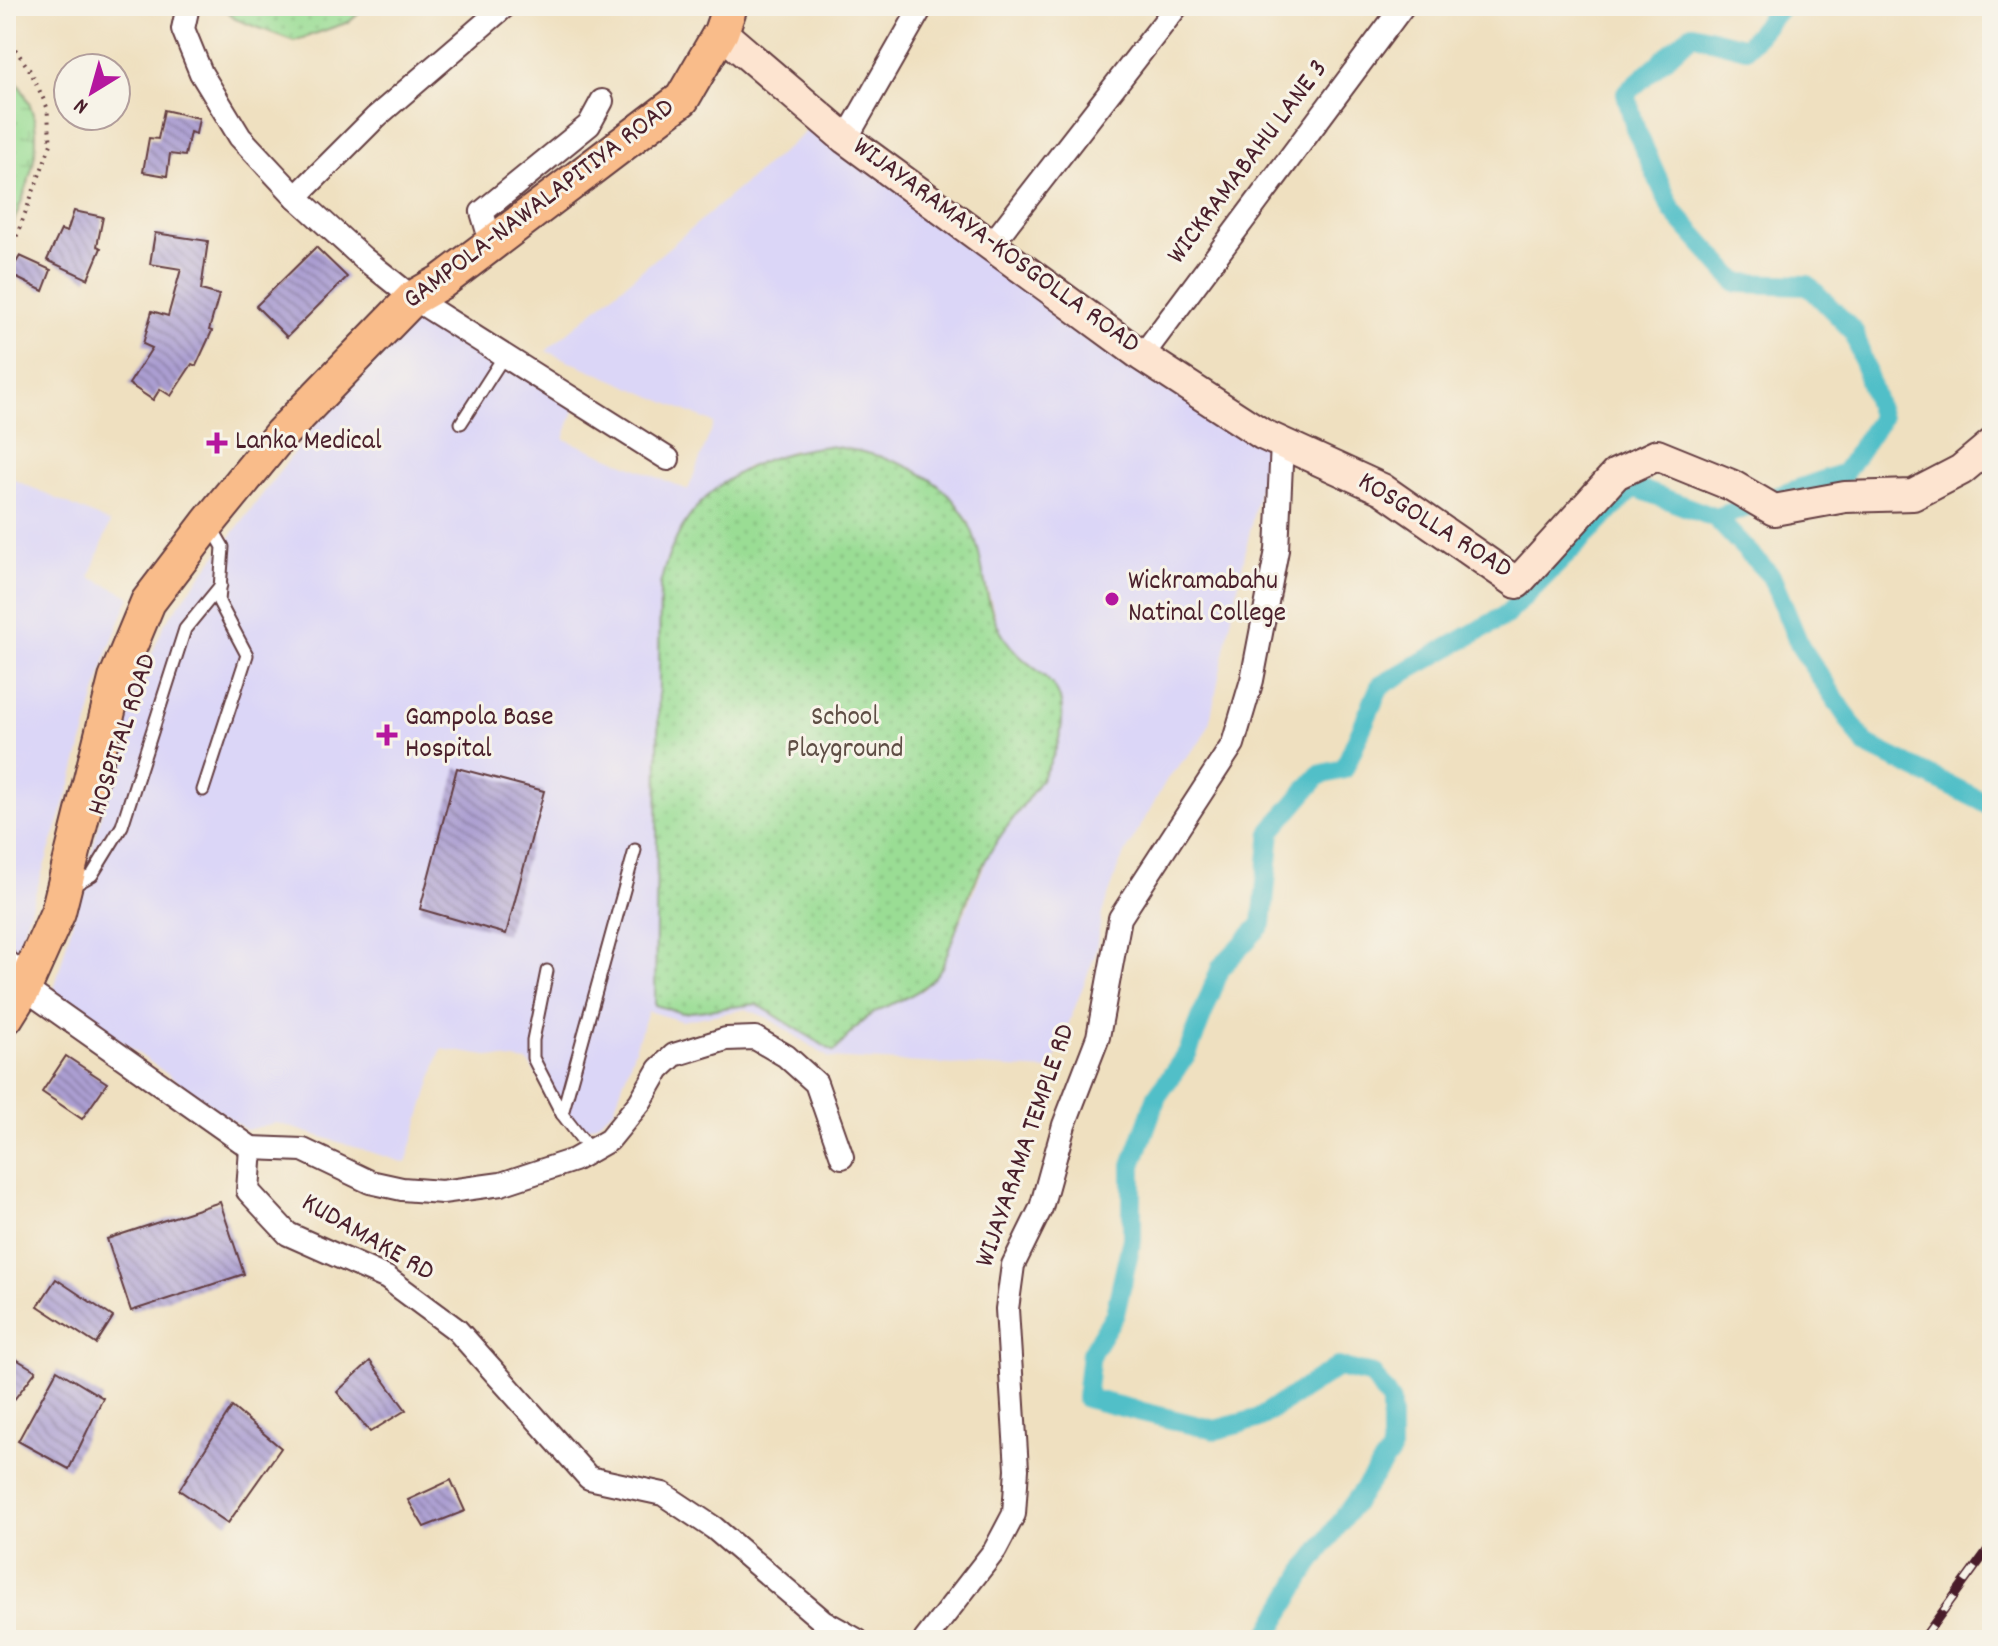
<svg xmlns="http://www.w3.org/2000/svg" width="1998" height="1646" font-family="Dekko,sans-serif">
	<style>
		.built { fill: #dbd6f7; fill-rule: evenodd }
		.wetland { fill: url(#wetland-marsh); stroke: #727e60; stroke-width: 2 }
		.park { fill: url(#park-dots); stroke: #727e60; stroke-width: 2 }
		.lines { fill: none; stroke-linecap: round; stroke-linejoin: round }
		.canal { stroke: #51bfc8; stroke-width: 20 }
		.building { fill: url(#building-back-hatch) }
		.lane-casing { stroke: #633c41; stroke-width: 15 }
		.street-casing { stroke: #633c41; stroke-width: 26 }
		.secondary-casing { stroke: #633c41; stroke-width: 34 }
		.primary-casing { stroke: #633c41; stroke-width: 38 }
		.path { stroke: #633c41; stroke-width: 4; stroke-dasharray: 2 6; stroke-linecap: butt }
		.lane { stroke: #fff; stroke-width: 11 }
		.street { stroke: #fff; stroke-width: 22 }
		.secondary { stroke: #fde4d0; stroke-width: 30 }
		.primary { stroke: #f9bc8a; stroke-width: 34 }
		.rail-casing { stroke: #4a1f2b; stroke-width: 9 }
		.rail { stroke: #f7f3e8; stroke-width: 6; stroke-dasharray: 18; stroke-linecap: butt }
		.poi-dot { fill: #b5179e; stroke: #f7f3e8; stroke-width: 3 }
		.labels { text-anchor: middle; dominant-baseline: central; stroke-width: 6; stroke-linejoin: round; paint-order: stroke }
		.street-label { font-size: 28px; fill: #4a1f2b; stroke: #f7f3e8 }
		.poi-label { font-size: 28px; fill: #4a1f2b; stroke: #f7f3e8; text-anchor: start }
		.park-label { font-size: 28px; fill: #5e4e45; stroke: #f7f3e8 }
	</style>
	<defs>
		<pattern id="wetland-marsh" width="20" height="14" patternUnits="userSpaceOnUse" patternTransform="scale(2)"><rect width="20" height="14" fill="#9add94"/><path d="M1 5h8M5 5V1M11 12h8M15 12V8" fill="none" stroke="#86bd80"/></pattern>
		<pattern id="park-dots" width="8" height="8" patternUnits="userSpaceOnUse" patternTransform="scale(2)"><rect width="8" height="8" fill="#9add94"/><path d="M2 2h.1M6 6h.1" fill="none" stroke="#86bd80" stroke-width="1.8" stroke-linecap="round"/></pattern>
		<pattern id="building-back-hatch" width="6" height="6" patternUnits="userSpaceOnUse" patternTransform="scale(2)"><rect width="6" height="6" fill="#ab9ed1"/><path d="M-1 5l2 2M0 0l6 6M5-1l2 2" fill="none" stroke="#8d80aa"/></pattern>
	</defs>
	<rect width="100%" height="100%" fill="#f7f3e8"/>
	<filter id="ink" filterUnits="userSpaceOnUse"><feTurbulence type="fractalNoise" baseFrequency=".0125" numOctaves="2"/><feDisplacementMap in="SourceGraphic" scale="16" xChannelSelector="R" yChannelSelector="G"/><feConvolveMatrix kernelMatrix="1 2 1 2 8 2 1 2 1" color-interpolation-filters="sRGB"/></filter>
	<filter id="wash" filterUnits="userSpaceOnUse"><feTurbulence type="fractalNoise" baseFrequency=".006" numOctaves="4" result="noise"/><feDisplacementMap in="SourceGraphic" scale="32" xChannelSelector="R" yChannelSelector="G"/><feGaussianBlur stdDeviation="1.8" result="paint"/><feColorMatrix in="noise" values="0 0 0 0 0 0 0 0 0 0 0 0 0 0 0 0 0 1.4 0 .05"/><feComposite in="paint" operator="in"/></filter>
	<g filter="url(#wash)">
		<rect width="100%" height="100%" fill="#efe0c0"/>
		<g class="built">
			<path d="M 814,125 L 1267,449 L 1209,725 L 1200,742 L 1167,779 L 1120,863 L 1102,913 L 1095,955 L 1051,1070 L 829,1058 L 768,1018 L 746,1009 L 681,1021 L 648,1011 L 614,1109 L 595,1125 L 578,1132 L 528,1062 L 441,1049 L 406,1163 L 277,1123 L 246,1130 L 53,993 L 135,693 L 165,623 L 324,413 L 417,310 L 579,396 L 564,439 L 688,490 L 714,423 L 546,351 ZM 794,450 L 938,485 L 957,503 L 969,521 L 997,623 L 1005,639 L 1021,656 L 1011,821 L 990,852 L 942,967 L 924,989 L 872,1013 L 834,1052 L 756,1004 L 655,1005 L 660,585 L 666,562 L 680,531 L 689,516 L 704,499 L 746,467 Z"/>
			<polygon points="6,476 110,523 90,577 130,596 108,651 72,781 17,949 6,944"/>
		</g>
		<path class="wetland" d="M 6,70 C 61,124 28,182 6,242 Z"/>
		<g class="park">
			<polygon points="223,6 367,6 349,22 294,41 235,19"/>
			<path d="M 829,446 C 895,455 960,477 978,549 C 985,578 987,611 1004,637 C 1029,677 1073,674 1060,735 C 1051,777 1014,813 992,849 C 970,885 958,928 942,967 C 925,994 902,998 875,1012 C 860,1020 846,1040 834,1052 L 757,1004 L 682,1013 L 655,1005 L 660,585 C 680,496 742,455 829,446 Z"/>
		</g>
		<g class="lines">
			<g class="canal">
				<polyline points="1716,518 1771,576 1800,646 1865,744 1992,806"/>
				<polyline points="1265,1640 1305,1571 1391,1452 1391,1403 1373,1375 1338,1367 1257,1419 1215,1430 1086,1398 1091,1353 1115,1314 1132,1239 1132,1165 1157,1096 1188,1052 1221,967 1262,924 1271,831 1319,775 1344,769 1380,686 1506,615 1634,487 1716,518 1844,473 1881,418 1854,332 1808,285 1737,283 1672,210 1635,128 1626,93 1692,34 1746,48 1781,6"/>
			</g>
		</g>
		<g id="blocks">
			<g class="building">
				<polygon points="164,110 199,118 196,134 190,132 185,156 170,154 167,176 143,172 149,138 158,139"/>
				<polygon points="74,211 103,217 97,246 101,248 88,279 47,260 61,230 67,232"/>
				<polygon points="155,233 208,241 201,290 219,295 209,330 212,331 196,366 192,364 171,396 160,389 153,400 129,384 152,348 143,344 152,311 168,316 181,269 150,264"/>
				<polygon points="316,247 347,277 287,337 256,306"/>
				<polygon points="20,256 51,270 43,291 9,274"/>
				<polygon points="457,768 544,791 506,934 420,909"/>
				<polygon points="66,1056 107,1083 82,1119 42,1092"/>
				<polygon points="220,1202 244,1274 131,1311 107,1239"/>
				<polygon points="56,1279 113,1317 96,1344 38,1306"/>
				<polygon points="6,1353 36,1371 6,1410"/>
				<polygon points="370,1361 406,1410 370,1432 337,1392"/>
				<polygon points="57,1370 103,1398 69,1469 18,1441"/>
				<polygon points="232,1407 281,1448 228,1523 179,1490"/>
				<polygon points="451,1480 465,1511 424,1527 408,1500"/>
			</g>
		</g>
	</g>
	<g filter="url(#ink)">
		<use href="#blocks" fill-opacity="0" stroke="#633c41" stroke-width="2"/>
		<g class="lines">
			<g class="lane-casing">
				<g id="lane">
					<polyline points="461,423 504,356"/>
					<polyline points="203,790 247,655 219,602 223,547 211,526"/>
					<polyline points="71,887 92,875 122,826 185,629 221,585"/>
					<polyline points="547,971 533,1040 533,1058 562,1114 590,1150"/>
					<polyline points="562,1114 635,850"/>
				</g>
			</g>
			<g class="street-casing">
				<g id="street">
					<polyline points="188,6 183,29 201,73 240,137 296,197 363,258 413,298 668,459"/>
					<polyline points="846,139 922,6"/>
					<polyline points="296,197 376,117 505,6"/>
					<polyline points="491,242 482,212 589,125 602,101"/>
					<polyline points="991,245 1177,6"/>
					<polyline points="1142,356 1403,6"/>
					<polyline points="6,961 27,978"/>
					<polyline points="24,988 251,1148"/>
					<polyline points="251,1148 248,1191 288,1234 387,1278 457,1330 589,1478 663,1494 714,1528 823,1621 857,1640"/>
					<polyline points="251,1148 303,1150 370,1182 402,1189 442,1192 501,1184 574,1160 609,1140 640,1102 659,1069 674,1055 726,1039 755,1038 786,1056 816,1083 842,1157"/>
					<polyline points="925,1640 995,1550 1014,1514 1017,1469 1007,1309 1013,1265 1041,1208 1064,1125 1098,1037 1120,918 1233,744 1252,680 1277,550 1282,443"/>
				</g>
			</g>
			<g class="secondary-casing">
				<polyline id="secondary" points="721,32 846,139 1142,356 1262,434 1382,489 1517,583 1616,474 1657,455 1731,485 1774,510 1845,497 1913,495 1961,470 1992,444"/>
			</g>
			<g class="primary-casing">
				<polyline id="primary" points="6,1017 24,988 58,912 116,679 148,602 209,522 281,434 413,298 441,282 682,99 721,32 730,6"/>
			</g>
			<polyline class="path" points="6,36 31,72 47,107 51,144 8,259 8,301 6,307"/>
			<use href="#lane" class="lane"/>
			<use href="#street" class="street"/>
			<use href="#secondary" class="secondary"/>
			<use href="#primary" class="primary"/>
			<g class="rail-casing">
				<polyline id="rail" points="1922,1640 1992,1544"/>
			</g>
			<use href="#rail" class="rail"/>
		</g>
	</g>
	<g class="poi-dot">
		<path d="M213 431h8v8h8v8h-8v8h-8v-8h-8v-8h8z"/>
		<circle cx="1112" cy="599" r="8"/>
		<path d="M383 723h8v8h8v8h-8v8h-8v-8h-8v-8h8z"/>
	</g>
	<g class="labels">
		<g class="street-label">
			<text transform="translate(1249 163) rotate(-53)">WICKRAMABAHU LANE 3</text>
			<text transform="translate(540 205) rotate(-37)">GAMPOLA-NAWALAPITIYA ROAD</text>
			<text transform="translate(995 247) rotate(36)">WIJAYARAMAYA-KOSGOLLA ROAD</text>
			<text transform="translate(1434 527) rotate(32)">KOSGOLLA ROAD</text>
			<text transform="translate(124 735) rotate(-72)">HOSPITAL ROAD</text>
			<text transform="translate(1027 1146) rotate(-71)">WIJAYARAMA TEMPLE RD</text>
			<text transform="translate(367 1239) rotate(30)">KUDAMAKE RD</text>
		</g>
		<g class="poi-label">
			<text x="235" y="443">Lanka Medical</text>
			<text x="1128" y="583">Wickramabahu<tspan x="1128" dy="32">Natinal College</tspan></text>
			<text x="405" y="719">Gampola Base<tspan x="405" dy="32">Hospital</tspan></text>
		</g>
		<g class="park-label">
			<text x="845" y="719">School<tspan x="845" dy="32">Playground</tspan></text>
		</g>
	</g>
	<rect width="1998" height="1646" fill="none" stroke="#f7f3e8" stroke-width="32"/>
	<g transform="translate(92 92) rotate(217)"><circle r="38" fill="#f7f3e8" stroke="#b29e9c" stroke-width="2"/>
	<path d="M0-6L14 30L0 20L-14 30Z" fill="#b5179e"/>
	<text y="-12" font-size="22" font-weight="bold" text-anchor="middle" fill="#4a1f2b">N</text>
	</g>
</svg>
